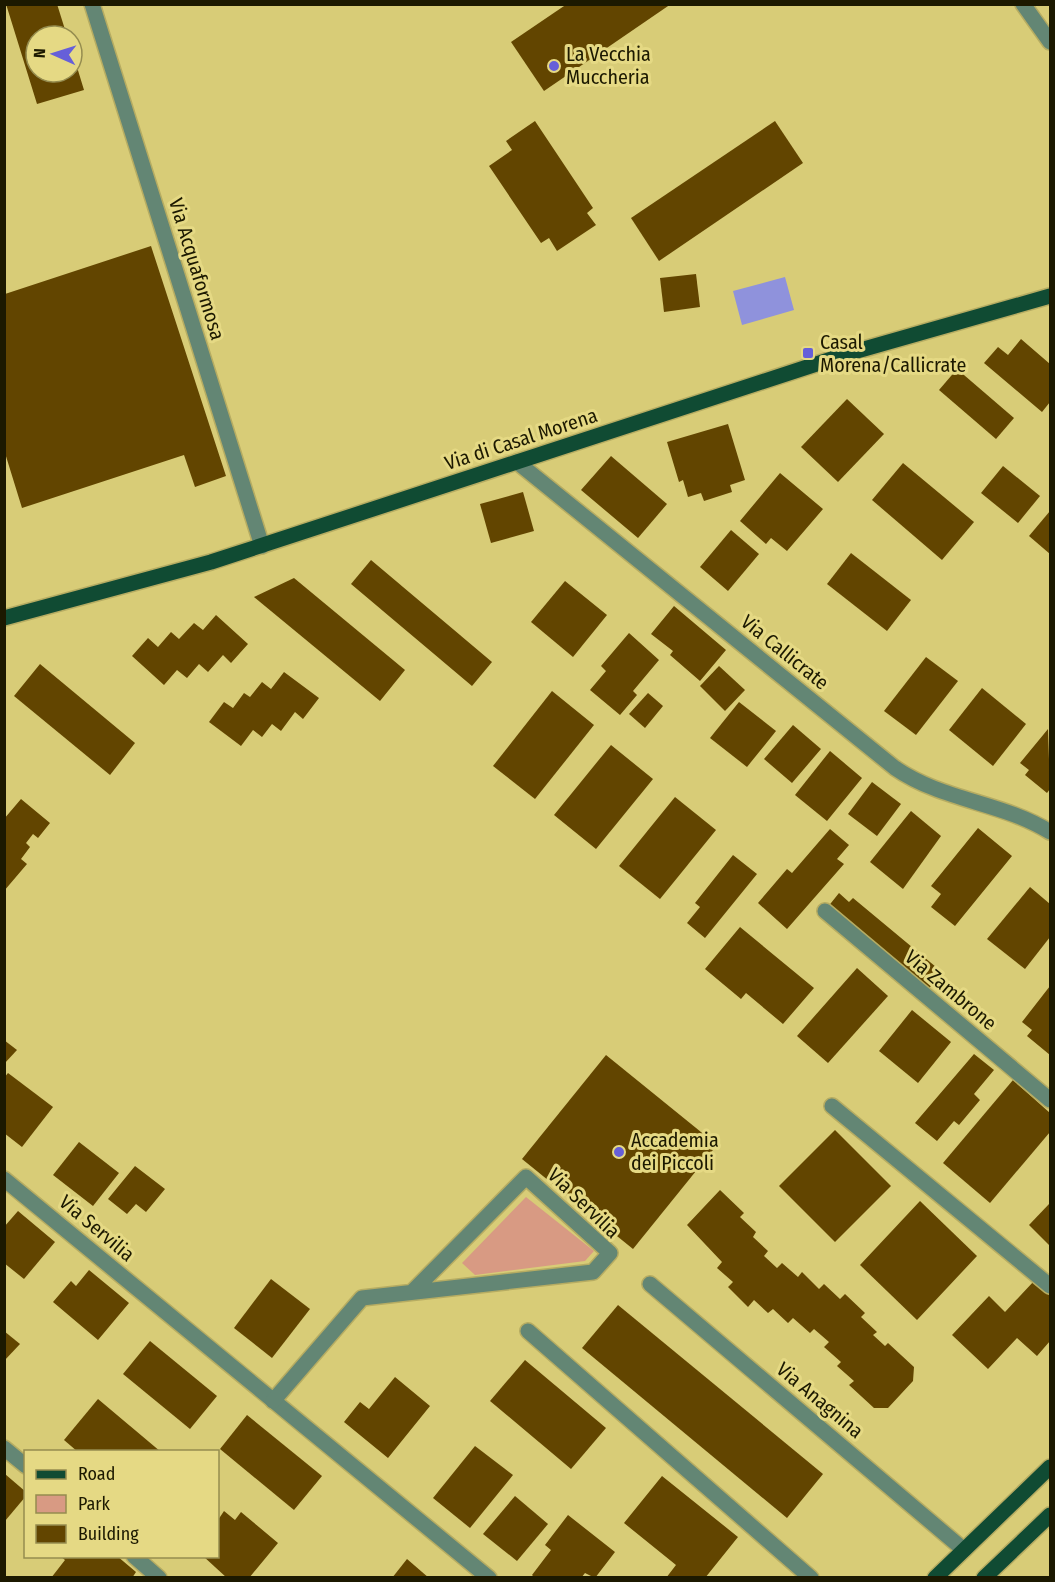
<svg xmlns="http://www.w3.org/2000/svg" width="1055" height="1582" font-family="'Fira Sans Condensed',sans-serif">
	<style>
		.green { fill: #d89a83 }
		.water { fill: #8f92dc }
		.building { fill: #624500 }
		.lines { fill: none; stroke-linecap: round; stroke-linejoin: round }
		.minor-casing { stroke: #b6ac62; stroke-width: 18 }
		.major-casing { stroke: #b6ac62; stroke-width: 18 }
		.minor { stroke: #638674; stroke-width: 15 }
		.major { stroke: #104b33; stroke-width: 15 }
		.poi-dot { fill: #665fd9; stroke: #e5d984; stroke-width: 2 }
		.labels { text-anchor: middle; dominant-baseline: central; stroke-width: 6; stroke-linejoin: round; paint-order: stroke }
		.poi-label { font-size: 20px; fill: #1c1900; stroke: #e5d984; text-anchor: start }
		.street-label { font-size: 20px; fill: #1c1900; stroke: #e5d984 }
	</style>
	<rect width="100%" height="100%" fill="#d8cc77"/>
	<polygon class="green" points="526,1197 594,1251 585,1261 475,1275 462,1263"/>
	<polygon class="water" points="785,277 794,310 742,325 733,291"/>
	<g class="building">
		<polygon points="6,4 57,4 67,36 36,36 36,72 72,72 73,54 84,90 37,104"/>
		<polygon points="567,4 671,4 544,91 511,42"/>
		<polygon points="535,121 593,208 587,213 596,225 557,251 549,238 541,243 489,166 512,150 506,141"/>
		<polygon points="775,121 803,163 659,261 631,218"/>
		<polygon points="151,246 226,476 195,487 184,455 22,508 5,453 5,294"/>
		<polygon points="696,274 700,307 664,312 660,278"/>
		<polygon points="1021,339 1050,364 1050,402 1042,412 984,363 998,347 1008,355"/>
		<polygon points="957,369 1014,418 996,439 939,390"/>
		<polygon points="847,399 884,434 838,482 801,447"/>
		<polygon points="728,424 745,480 730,485 732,492 704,501 701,493 688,497 683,480 679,482 667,442"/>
		<polygon points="611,456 667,504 638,538 581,490"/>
		<polygon points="903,463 974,522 942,560 872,500"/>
		<polygon points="1003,466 1040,496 1018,523 981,493"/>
		<polygon points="780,473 823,509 787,551 771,538 766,544 740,521"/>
		<polygon points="523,492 534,531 491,543 480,504"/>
		<polygon points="1050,511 1050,554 1029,536"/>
		<polygon points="731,530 759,554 728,591 700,567"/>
		<polygon points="851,553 911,600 887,631 827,584"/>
		<polygon points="371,560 492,662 472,686 351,584"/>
		<polygon points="294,578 405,670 380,701 254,597"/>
		<polygon points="565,581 607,615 573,657 531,622"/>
		<polygon points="674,606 726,650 700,681 670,655 673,651 651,634"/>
		<polygon points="216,615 248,644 231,663 223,655 208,672 199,664 187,678 177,670 164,685 132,656 148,638 158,647 171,632 179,639 194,623 203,630"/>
		<polygon points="629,633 659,660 633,691 637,695 620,715 590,690 606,671 601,666"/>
		<polygon points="926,657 958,681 916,735 884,711"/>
		<polygon points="40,664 135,743 110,775 14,696"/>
		<polygon points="719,666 745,690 725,711 700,686"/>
		<polygon points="284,672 319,698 303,719 295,712 281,731 272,724 262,737 253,730 241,746 209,722 224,702 233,708 244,693 250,697 262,682 271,689"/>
		<polygon points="982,688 1026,724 993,766 949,730"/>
		<polygon points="552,691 594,725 535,799 493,766"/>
		<polygon points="648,693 663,706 645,728 629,714"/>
		<polygon points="739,702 776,731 747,767 710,738"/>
		<polygon points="793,725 821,749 792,783 764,759"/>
		<polygon points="1048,729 1050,789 1047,793 1025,775 1029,770 1020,763"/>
		<polygon points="611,745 653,779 596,849 554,815"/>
		<polygon points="830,751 862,778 827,821 795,795"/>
		<polygon points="872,782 901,804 877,836 848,814"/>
		<polygon points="675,797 716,830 660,899 619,866"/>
		<polygon points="21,799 50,823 38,838 33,834 26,843 30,847 21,859 27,864 4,891 4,819"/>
		<polygon points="911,811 941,836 903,889 870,862"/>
		<polygon points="978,828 1012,856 955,926 931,907 941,894 931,886"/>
		<polygon points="830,829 849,845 837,859 844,864 787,929 758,903 787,869 792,873"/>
		<polygon points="733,855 757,874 705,938 687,923 700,907 695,903"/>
		<polygon points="1030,887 1050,904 1050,937 1025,969 987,939"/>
		<polygon points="839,893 849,902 853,898 942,972 927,991 827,908"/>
		<polygon points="740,927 814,988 783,1024 746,993 741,999 705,969"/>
		<polygon points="857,968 888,996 828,1063 797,1036"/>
		<polygon points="1050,986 1050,1055 1027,1036 1032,1030 1022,1022"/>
		<polygon points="912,1010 951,1042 918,1083 879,1051"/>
		<polygon points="4,1040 17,1050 4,1064"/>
		<polygon points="974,1054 994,1070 974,1094 980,1100 959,1125 954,1121 937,1141 915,1123"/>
		<polygon points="606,1055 717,1145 633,1249 522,1159"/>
		<polygon points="8,1073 53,1107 22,1147 4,1133 4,1078"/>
		<polygon points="1013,1080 1050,1113 1050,1132 990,1203 943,1163"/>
		<polygon points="835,1130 891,1186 835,1242 779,1186"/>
		<polygon points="79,1142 119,1173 93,1206 53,1175"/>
		<polygon points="135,1166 165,1189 146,1212 136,1204 127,1214 108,1199"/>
		<polygon points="720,1190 744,1213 740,1217 756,1232 753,1237 768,1251 764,1256 777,1268 782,1263 798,1277 802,1272 819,1289 824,1284 840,1299 845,1294 865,1313 861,1317 877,1332 873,1335 885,1346 888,1343 914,1367 913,1381 888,1408 874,1408 849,1385 854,1381 837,1366 841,1362 824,1347 829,1342 814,1329 810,1333 793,1318 788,1323 773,1309 768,1313 754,1300 748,1307 728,1287 733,1282 717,1268 722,1262 687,1225"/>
		<polygon points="920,1201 977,1256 917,1320 860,1265"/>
		<polygon points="1050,1203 1050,1246 1029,1225"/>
		<polygon points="18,1211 55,1242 24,1279 4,1263 4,1227"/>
		<polygon points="89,1270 129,1303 98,1340 53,1302 71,1281 76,1286"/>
		<polygon points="271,1279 310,1309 272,1358 234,1328"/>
		<polygon points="1034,1281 1050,1296 1050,1341 1037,1356 1017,1338 988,1369 952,1335 989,1296 1005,1312"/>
		<polygon points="618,1305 823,1474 787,1518 582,1348"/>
		<polygon points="4,1331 20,1344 4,1361"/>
		<polygon points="150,1341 217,1396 190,1429 123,1374"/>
		<polygon points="525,1360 606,1428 571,1469 490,1401"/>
		<polygon points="395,1377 430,1406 388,1458 344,1422 360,1402 369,1409"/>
		<polygon points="98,1399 161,1452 78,1452 64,1440"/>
		<polygon points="247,1415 322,1476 294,1510 220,1449"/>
		<polygon points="475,1446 513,1475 470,1528 433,1498"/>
		<polygon points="5,1474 26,1492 26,1496 5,1521"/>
		<polygon points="662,1476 738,1537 705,1578 666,1578 676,1565 624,1523"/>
		<polygon points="515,1496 548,1524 517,1561 483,1534"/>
		<polygon points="224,1511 235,1520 241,1512 278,1543 249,1578 227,1578 203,1556 218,1556 218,1520"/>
		<polygon points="568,1515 615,1552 595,1578 585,1573 581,1578 535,1578 532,1575 551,1550 545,1545"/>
		<polygon points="60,1556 117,1556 136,1572 132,1578 51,1578 65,1560"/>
		<polygon points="407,1559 429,1578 392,1578"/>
	</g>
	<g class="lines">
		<g class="minor-casing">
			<g id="minor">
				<polyline points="92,4 262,546"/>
				<polyline points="1023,4 1050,42"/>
				<path d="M 517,462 L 895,768 C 943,801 1002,802 1050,832"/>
				<polyline points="825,911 1050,1100"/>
				<polyline points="832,1106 1050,1286"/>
				<polyline points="4,1179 489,1578"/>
				<polyline points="650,1284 964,1550"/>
				<polyline points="528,1331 811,1578"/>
				<polyline points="273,1401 362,1298 593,1272 610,1253 526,1177 412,1292"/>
				<polyline points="4,1448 26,1466"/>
				<polyline points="134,1556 159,1578"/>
			</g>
		</g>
		<g class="major-casing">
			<g id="major">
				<polyline points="4,618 211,562 850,353 1050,296"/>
				<polyline points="935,1578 1050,1467"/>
				<polyline points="984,1578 1050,1515"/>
			</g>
		</g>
		<use href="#minor" class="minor"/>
		<use href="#major" class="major"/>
	</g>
	<g class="poi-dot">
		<circle cx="554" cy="66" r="6"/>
		<rect x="802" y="347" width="12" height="12" rx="3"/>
		<circle cx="619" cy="1152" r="6"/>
	</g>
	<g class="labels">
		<g class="poi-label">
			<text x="566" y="54">La Vecchia<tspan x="566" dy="23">Muccheria</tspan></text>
			<text x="820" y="342">Casal<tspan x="820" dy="23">Morena/Callicrate</tspan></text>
			<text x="631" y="1140">Accademia<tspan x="631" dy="23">dei Piccoli</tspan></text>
		</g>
		<g class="street-label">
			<text transform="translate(197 269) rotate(73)">Via Acquaformosa</text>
			<text transform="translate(521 439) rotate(-18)">Via di Casal Morena</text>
			<text transform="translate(785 652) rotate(39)">Via Callicrate</text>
			<text transform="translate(951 990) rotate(40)">Via Zambrone</text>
			<text transform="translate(584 1203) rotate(44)">Via Servilia</text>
			<text transform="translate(97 1228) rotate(40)">Via Servilia</text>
			<text transform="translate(820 1400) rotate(40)">Via Anagnina</text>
		</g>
	</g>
	<rect width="1055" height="1582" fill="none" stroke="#1c1900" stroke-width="12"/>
	<rect x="24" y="1450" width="195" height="108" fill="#e5d984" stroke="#958c4f" stroke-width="1.5"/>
	<rect x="36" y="1470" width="30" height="9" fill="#104b33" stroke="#958c4f" stroke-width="1.5"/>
	<text x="78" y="1480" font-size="18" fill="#1c1900">Road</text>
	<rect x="36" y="1495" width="30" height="18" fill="#d89a83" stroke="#958c4f" stroke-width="1.5"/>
	<text x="78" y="1510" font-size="18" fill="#1c1900">Park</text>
	<rect x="36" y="1525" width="30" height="18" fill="#624500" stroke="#958c4f" stroke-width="1.5"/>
	<text x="78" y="1540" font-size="18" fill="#1c1900">Building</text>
	<g transform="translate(54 54) rotate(273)"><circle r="28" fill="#e5d984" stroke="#958c4f" stroke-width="1.5"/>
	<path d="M0-4.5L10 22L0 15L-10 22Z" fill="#665fd9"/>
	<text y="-9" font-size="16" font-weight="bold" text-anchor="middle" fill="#1c1900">N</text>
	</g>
</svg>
